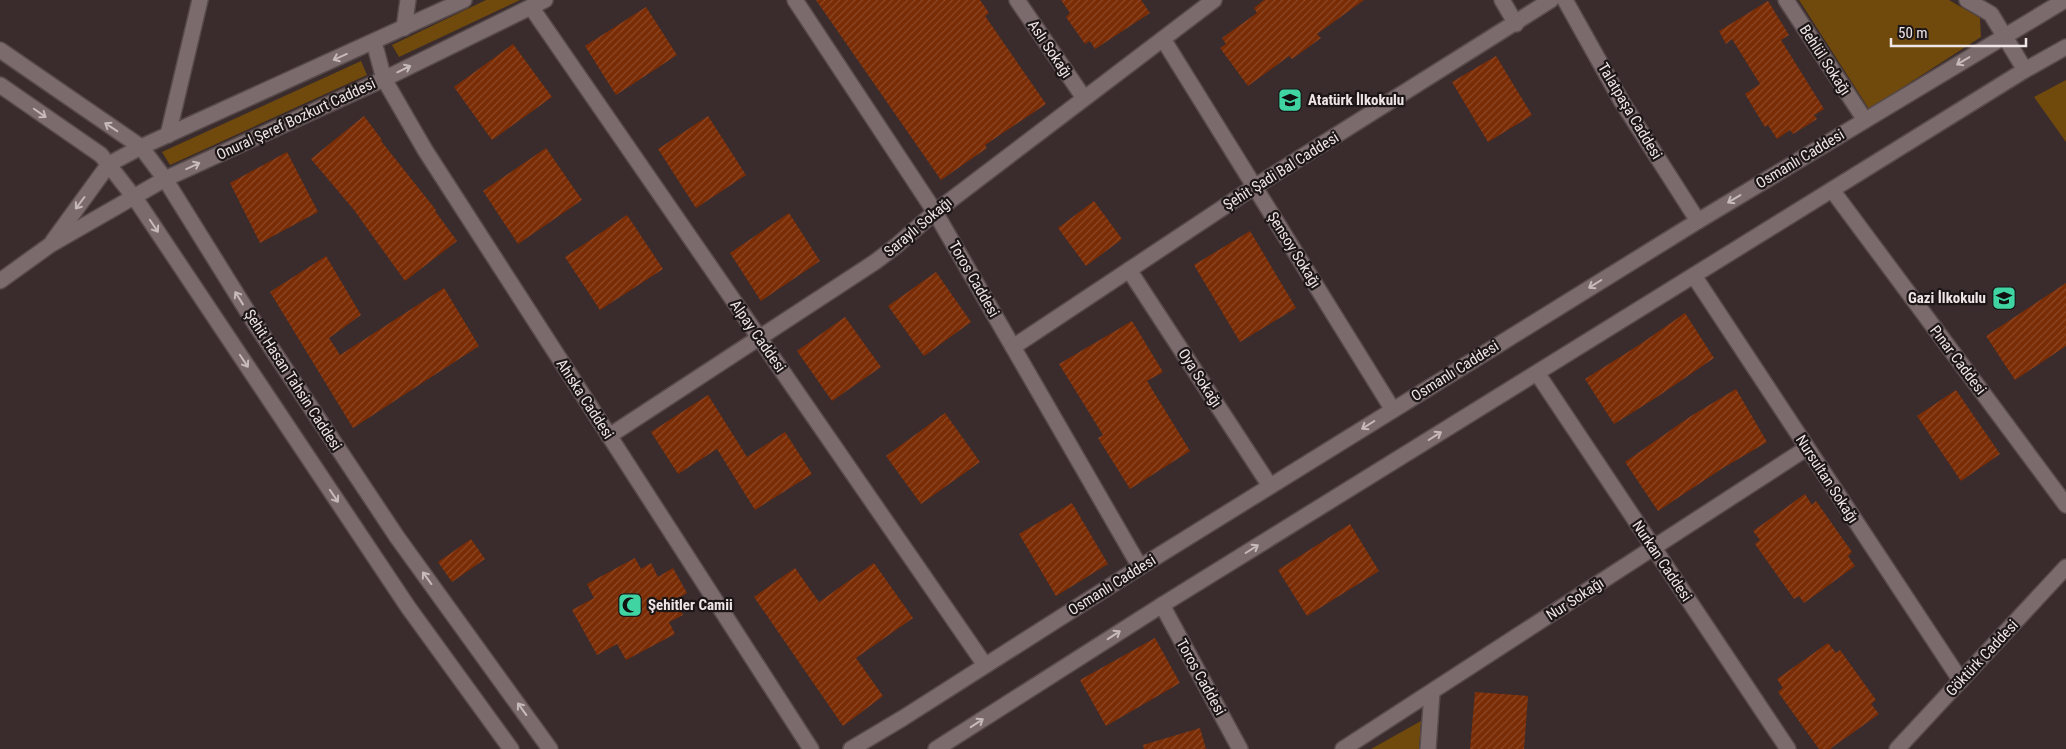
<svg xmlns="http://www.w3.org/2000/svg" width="2066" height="749" font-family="'Roboto Condensed',sans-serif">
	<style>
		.green { fill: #6f4a0c }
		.building { fill: url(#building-hatch) }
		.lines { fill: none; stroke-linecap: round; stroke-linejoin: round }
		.street-casing { stroke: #574a4b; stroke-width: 18 }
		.secondary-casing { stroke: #574a4b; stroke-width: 18 }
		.street { stroke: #7c6b6c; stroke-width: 15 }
		.secondary { stroke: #7c6b6c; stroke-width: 15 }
		.oneway { stroke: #c7babb }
		.labels { text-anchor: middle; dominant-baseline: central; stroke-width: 4.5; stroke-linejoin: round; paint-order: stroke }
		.street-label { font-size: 15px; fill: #efe5e6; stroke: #1c1616 }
		.poi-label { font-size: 15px; font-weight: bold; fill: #efe5e6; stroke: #1c1616; text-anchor: start }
	</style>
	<defs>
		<pattern id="building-hatch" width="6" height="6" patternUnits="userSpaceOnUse" patternTransform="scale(1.25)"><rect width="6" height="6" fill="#7a2c04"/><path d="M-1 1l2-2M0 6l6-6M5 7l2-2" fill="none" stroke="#8d4a29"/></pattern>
	</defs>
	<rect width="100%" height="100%" fill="#3a2b2d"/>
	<g class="green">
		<polygon points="486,0 520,0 399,57 392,45"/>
		<polygon points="1799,0 1949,0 1980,18 1981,37 1869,109"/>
		<polygon points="361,61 367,75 170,165 162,152"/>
		<polygon points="2066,80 2066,142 2034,97"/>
		<polygon points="1421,721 1419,749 1371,749"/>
	</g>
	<g class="building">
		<polygon points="816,0 980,0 989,13 985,16 1046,104 985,145 987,148 941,180"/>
		<polygon points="1061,0 1141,0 1150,13 1095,49 1090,41 1085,44 1066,17 1070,13"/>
		<polygon points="1264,0 1364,0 1317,34 1321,38 1292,59 1289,56 1248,86 1220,48 1226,44 1222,38 1257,13 1254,8"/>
		<polygon points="1768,1 1789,35 1781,40 1824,109 1814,115 1817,119 1793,134 1790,130 1777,139 1768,125 1765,127 1745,94 1760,84 1732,39 1726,44 1719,31"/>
		<polygon points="646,7 677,55 616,95 585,46"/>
		<polygon points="513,44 552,97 492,140 454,87"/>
		<polygon points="1496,56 1532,115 1488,142 1452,82"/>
		<polygon points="364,116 382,140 381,141 436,210 435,211 457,241 405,281 354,210 311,159"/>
		<polygon points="708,116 746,175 696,208 658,149"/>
		<polygon points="546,148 582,200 518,244 483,191"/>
		<polygon points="287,152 318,212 260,243 230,183"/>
		<polygon points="1094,201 1122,239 1086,266 1058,228"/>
		<polygon points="789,213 820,261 761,301 730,253"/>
		<polygon points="627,215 663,269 600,310 565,257"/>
		<polygon points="1250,231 1296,308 1240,342 1194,265"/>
		<polygon points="326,256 361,315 329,338 340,355 444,288 479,346 353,428 270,292"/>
		<polygon points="936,272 971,322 924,356 888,306"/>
		<polygon points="2066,283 2066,346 2015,380 1986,336"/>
		<polygon points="1685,313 1714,358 1657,397 1614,424 1585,379 1639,345"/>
		<polygon points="845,317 881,367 832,401 797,351"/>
		<polygon points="1132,321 1163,372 1147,381 1190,451 1130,489 1098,438 1103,435 1059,364"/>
		<polygon points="1736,389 1767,442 1723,468 1658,511 1625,462 1691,416"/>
		<polygon points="1956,390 2000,454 1961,481 1917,416"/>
		<polygon points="708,395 747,457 785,432 812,474 755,510 717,449 678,474 651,432"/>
		<polygon points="945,413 980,462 921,504 886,456"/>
		<polygon points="1805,494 1812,505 1816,501 1852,552 1848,556 1855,566 1804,603 1799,596 1794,599 1755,544 1760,540 1753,531"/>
		<polygon points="1072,503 1108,564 1056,596 1019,534"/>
		<polygon points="1350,524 1379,571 1307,616 1278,570"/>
		<polygon points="471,539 485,559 452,582 438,562"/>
		<polygon points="635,558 641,569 651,563 658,577 673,568 687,593 675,600 683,615 669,622 675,634 626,660 617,644 597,655 572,610 594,598 587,584"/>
		<polygon points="874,563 913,618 856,658 883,696 843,726 754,597 795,568 819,602"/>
		<polygon points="1155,638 1180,683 1106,726 1080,680"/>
		<polygon points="1828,643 1836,653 1840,650 1876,700 1871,704 1879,714 1830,749 1819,749 1778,692 1783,688 1777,679"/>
		<polygon points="1475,692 1528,696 1524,749 1470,749"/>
		<polygon points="1200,728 1206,749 1144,749 1143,745"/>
	</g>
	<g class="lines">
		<g class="street-casing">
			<g id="street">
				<polyline points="1017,0 1084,98"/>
				<polyline points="1502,0 1516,24"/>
				<polyline points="1786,0 1865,120"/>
				<polyline points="1967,0 1991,14 2025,70"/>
				<polyline points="404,28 408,0"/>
				<polyline points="1163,39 1393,410"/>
				<polyline points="1832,190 2066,505"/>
				<polyline points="1129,270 1270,486"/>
				<polyline points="1694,276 1961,681"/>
				<polyline points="1537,373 1788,749"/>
				<polyline points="609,436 875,262 896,246 935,212 1214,0"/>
				<polyline points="1343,749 1807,448"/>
				<polyline points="1428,749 1432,692"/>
			</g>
		</g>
		<g class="secondary-casing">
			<g id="secondary">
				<polyline points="795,0 935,212 1140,567"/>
				<polyline points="1565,0 1622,102 1698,221"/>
				<polyline points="531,7 985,665"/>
				<polyline points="374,42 384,79 425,150 811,749"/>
				<polyline points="0,50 141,147 165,179 254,322 397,537 550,749"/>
				<polyline points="0,85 101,155 137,201 408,607 511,749"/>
				<polyline points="168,135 200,0"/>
				<polyline points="53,241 109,164 141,147 464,0"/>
				<polyline points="0,281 50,245 165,179 384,79 545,0"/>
				<polyline points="1013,347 1254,187 1551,0"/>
				<polyline points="1162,605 1240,749"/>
				<polyline points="851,749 903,718 1140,567 1698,221 2065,0"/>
				<polyline points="936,749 1162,605 2025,70 2066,47"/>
				<polyline points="1897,749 2066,567"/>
			</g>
		</g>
		<use href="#street" class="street"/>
		<use href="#secondary" class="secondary"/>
	</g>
	<defs><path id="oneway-shaft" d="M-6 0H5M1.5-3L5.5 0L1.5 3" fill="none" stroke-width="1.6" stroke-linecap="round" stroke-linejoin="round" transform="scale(1.25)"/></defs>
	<g class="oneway">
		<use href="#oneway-shaft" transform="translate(340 57) rotate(156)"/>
		<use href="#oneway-shaft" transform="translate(1963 61) rotate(149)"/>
		<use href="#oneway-shaft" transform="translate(404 69) rotate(-26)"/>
		<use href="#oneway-shaft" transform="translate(40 113) rotate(35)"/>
		<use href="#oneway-shaft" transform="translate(111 127) rotate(-147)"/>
		<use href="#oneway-shaft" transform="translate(193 166) rotate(-25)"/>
		<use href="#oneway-shaft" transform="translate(1734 199) rotate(149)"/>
		<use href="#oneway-shaft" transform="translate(80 203) rotate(127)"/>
		<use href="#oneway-shaft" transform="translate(154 226) rotate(56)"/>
		<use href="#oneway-shaft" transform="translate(1595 284) rotate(148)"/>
		<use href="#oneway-shaft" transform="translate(239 298) rotate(-122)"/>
		<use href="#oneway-shaft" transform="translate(244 361) rotate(56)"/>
		<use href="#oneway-shaft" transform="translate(1368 425) rotate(148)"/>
		<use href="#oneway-shaft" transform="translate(1435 436) rotate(-32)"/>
		<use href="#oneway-shaft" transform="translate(334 496) rotate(56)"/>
		<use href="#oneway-shaft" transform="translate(1252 549) rotate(-32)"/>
		<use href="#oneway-shaft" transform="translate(427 578) rotate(-126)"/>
		<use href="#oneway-shaft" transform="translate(1114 635) rotate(-33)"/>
		<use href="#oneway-shaft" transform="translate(522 709) rotate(-126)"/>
		<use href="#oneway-shaft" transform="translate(977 723) rotate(-33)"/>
	</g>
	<defs>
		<g id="school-square" transform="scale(1.25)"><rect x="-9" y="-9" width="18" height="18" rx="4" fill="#3fd4a2" stroke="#1c1616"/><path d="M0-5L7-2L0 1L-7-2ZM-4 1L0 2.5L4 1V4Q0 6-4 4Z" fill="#111"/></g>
		<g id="mosque-square" transform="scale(1.25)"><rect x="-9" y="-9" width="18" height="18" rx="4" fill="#3fd4a2" stroke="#1c1616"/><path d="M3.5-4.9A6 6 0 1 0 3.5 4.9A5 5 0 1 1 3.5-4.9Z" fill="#111"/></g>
	</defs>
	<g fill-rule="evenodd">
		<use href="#school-square" x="1290" y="100"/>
		<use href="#school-square" x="2004" y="298"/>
		<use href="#mosque-square" x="630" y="605"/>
	</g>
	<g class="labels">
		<g class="street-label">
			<text transform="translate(1050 49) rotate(56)">Aslı Sokağı</text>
			<text transform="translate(1825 60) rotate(57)">Behlül Sokağı</text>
			<text transform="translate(1630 111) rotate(59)">Talatpaşa Caddesi</text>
			<text transform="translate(296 119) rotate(-25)">Onural Şeref Bozkurt Caddesi</text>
			<text transform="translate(1800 159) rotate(-31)">Osmanlı Caddesi</text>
			<text transform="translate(1281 171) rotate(-32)">Şehit Şadi Bal Caddesi</text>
			<text transform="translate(918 227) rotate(-40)">Saraylı Sokağı</text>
			<text transform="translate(1294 250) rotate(58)">Şensoy Sokağı</text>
			<text transform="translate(974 279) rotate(60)">Toros Caddesi</text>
			<text transform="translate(758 336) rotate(55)">Alpay Caddesi</text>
			<text transform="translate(1958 360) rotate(53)">Pınar Caddesi</text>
			<text transform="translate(1455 371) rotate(-32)">Osmanlı Caddesi</text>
			<text transform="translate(1200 378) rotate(57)">Oya Sokağı</text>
			<text transform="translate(293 380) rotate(57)">Şehit Hasan Tahsin Caddesi</text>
			<text transform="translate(585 399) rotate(57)">Ahıska Caddesi</text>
			<text transform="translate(1827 479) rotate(57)">Nursultan Sokağı</text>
			<text transform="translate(1662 561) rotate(56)">Nurkan Caddesi</text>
			<text transform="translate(1112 585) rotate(-32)">Osmanlı Caddesi</text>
			<text transform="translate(1575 599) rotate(-33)">Nur Sokağı</text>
			<text transform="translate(1982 658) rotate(-47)">Göktürk Caddesi</text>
			<text transform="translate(1201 677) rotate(61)">Toros Caddesi</text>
		</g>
		<g class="poi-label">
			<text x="1308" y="100">Atatürk İlkokulu</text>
			<text x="1986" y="298" text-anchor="end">Gazi İlkokulu</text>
			<text x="648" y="605">Şehitler Camii</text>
		</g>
	</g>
	<path d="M1891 38v8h135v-8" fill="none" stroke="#efe5e6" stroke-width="2.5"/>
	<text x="1898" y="38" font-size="15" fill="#efe5e6" stroke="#1c1616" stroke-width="4" paint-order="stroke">50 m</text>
</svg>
